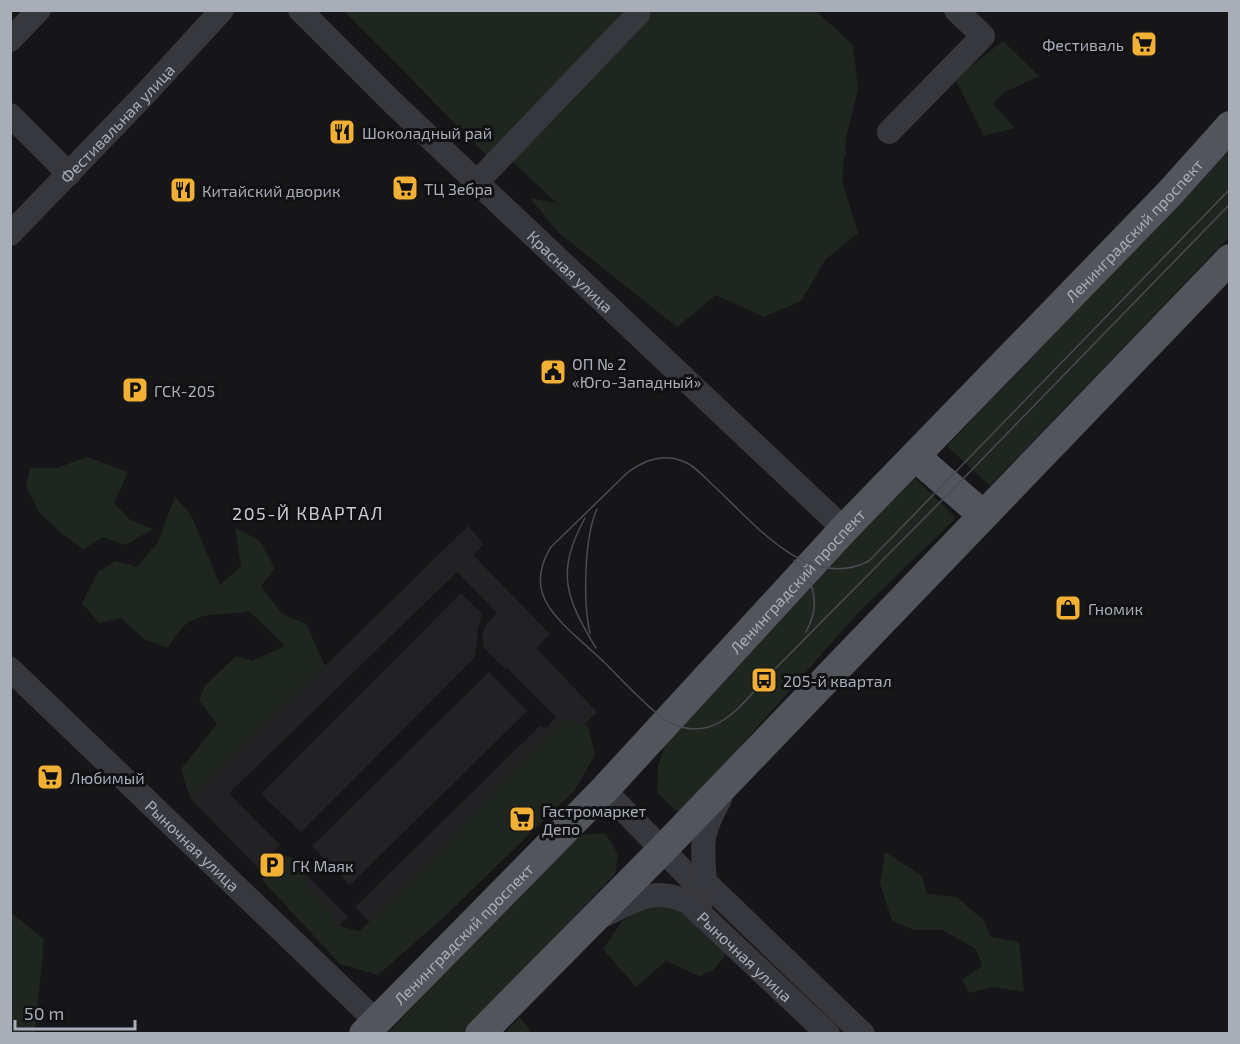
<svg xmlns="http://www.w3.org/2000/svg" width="1240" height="1044" font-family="'Exo 2',sans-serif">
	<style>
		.built { fill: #222225 }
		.green { fill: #1e261f }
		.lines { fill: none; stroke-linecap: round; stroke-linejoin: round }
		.minor { stroke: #37383d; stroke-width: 24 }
		.major { stroke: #53555c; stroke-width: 30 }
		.tram { stroke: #4a4c52; stroke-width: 1.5 }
		.labels { text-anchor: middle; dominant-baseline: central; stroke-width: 6; stroke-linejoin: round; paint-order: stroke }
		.poi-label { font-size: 16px; fill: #a8adb8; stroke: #111113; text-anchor: start }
		.street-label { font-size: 16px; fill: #a8adb8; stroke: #111113 }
		.neighbourhood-label { font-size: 18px; letter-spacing: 1.5px; fill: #c9ccd4; stroke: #111113 }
	</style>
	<rect width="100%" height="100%" fill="#161618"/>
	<g class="built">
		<polygon points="468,526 484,544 473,555 550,634 536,648 597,712 375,928 355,907 540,726 546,728 556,717 507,668 505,669 484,648 482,637 486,625 497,613 457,572 229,793 280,845 258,868 190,798"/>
		<polygon points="461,593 482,614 478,629 475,657 301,832 261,794"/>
		<polygon points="489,672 527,711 350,885 312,846"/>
		<polygon points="291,859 348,917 328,936"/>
	</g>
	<g class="green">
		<polygon points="344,11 816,11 853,45 858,89 846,138 845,152 847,154 844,157 842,181 858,233 825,260 801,301 764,317 716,295 677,327 559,233 530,198 557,203 500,150 491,160"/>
		<polygon points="1003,41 1039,76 1003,93 993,104 1015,128 984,136 955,79"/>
		<polygon points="1229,149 1229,237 990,486 947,446"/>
		<polygon points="87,457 128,472 114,503 130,520 153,529 126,545 103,537 83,549 62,534 40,513 26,487 30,468 57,468"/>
		<polygon points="911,474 956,518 857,614 680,815 657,792 658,766 665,745"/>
		<path d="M 175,496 L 191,515 L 220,585 L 241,566 L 235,528 L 259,540 L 275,568 L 261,586 L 282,614 L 306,624 L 325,666 L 190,798 L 181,769 L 217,724 L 199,700 L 204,687 L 236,656 L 252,661 L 285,646 L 249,611 C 228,616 198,610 182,628 C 176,634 172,641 168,648 L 144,639 L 121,618 L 99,623 L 82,603 L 98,572 L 116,561 L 137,567 L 158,542 Z"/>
		<polygon points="562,720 588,726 595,755 575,790 443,918 378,975 340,964 262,880 267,867 284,855 294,858 308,886 329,908 336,925 359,931 387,907"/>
		<polygon points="605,833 618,854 615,874 463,1033 387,1034 564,846 581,835"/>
		<polygon points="885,852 922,876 927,894 957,897 984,921 991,937 1019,942 1024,992 993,987 969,993 962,980 982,966 976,949 943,930 915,930 892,921 880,883"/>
		<polygon points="670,902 723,944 725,956 712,971 699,976 666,961 636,987 603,949 622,921 648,906"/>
		<polygon points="11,912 44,940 35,1033 11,1033"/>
		<polygon points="520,1017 532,1033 505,1033"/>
	</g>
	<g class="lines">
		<g class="minor">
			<path id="s1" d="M 300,10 L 391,101 L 844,529"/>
			<polyline points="10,40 39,10"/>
			<polyline points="10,115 69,174"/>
			<polyline points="889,132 983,36 956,10"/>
			<polyline points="477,182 638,14"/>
			<path id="s2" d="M 10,234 L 146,93 L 222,10"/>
			<path id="s3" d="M 10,669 L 376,1021"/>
			<polyline points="604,790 696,884 700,905"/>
			<polyline points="705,882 863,1034"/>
			<path d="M 705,882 C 702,843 700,834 720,799"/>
			<path id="s4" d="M 602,916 C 635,901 654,885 689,903 L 828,1034"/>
		</g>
		<g class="major">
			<polyline points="916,457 983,515"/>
			<path id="s5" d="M 364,1034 L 604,790 L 844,529 L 1170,193 L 1230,126"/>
			<polyline points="480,1034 663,849 1230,259"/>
		</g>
		<g class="tram">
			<path d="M 1230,189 L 869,561 C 808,592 755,524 715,487 C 706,479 697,468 687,463 C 665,452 645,459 627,473 L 551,547 C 542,561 537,579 543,595 C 551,619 587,645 605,663 C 625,683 643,703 665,720 C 710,746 737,711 764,680 L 958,484 L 1230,204"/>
			<path d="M 585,518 C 555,573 566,598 596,648"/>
			<path d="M 794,560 C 815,581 821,605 806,632"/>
			<path d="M 590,633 C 583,603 584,537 597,509"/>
		</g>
	</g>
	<defs>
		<g id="supermarket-square" transform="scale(1.35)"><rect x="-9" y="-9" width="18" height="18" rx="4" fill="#f2b134" stroke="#111113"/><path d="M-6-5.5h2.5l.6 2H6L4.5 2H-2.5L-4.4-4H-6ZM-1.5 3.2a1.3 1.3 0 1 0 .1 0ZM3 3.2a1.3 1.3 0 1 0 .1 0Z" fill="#111"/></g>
		<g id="restaurant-square" transform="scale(1.35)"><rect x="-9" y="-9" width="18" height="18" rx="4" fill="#f2b134" stroke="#111113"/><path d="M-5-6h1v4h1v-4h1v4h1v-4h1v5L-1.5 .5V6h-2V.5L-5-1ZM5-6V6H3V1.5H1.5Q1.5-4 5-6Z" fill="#111"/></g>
		<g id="civic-square" transform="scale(1.35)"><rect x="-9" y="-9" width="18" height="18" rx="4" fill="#f2b134" stroke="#111113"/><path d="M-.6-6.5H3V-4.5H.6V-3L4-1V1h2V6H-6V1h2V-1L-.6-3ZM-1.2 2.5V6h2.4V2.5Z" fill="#111"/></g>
		<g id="parking-square" transform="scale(1.35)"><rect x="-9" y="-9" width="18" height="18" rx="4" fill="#f2b134" stroke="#111113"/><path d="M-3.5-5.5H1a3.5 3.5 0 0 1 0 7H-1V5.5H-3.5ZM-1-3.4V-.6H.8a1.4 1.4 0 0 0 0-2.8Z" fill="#111"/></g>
		<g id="shop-square" transform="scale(1.35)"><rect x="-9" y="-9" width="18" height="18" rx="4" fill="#f2b134" stroke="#111113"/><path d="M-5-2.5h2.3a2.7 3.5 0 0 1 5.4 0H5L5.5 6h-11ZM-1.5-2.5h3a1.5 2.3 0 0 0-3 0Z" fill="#111"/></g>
		<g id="bus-square" transform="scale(1.35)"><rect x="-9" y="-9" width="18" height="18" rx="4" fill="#f2b134" stroke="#111113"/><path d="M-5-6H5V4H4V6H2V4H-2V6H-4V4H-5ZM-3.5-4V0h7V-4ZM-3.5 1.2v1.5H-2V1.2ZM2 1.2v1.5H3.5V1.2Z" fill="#111"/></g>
	</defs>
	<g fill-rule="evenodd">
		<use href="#supermarket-square" x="1144" y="44"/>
		<use href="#restaurant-square" x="342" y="132"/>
		<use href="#supermarket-square" x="405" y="188"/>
		<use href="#restaurant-square" x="183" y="190"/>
		<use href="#civic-square" x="553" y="372"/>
		<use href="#parking-square" x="135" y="390"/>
		<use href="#shop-square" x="1068" y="608"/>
		<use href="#bus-square" x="764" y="680"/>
		<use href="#supermarket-square" x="50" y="777"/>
		<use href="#supermarket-square" x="522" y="819"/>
		<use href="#parking-square" x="272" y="865"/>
	</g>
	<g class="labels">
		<g class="poi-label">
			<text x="1124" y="44" text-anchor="end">Фестиваль</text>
			<text x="362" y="132">Шоколадный рай</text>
			<text x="424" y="188">ТЦ Зебра</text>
			<text x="202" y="190">Китайский дворик</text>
			<text x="572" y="363">ОП № 2<tspan x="572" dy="18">«Юго-Западный»</tspan></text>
			<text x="154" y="390">ГСК-205</text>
			<text x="1088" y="608">Гномик</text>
			<text x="783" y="680">205-й квартал</text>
			<text x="70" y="777">Любимый</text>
			<text x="542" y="810">Гастромаркет<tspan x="542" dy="18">Депо</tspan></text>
			<text x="292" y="865">ГК Маяк</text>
		</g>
		<g class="street-label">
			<text stroke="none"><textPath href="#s2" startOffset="154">Фестивальная улица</textPath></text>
			<text stroke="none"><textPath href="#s5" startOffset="1113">Ленинградский проспект</textPath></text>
			<text stroke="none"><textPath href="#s1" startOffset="376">Красная улица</textPath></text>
			<text stroke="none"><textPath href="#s5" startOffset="627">Ленинградский проспект</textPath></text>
			<text stroke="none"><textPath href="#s3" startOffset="254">Рыночная улица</textPath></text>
			<text stroke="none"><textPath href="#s5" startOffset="141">Ленинградский проспект</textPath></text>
			<text stroke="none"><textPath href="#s4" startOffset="170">Рыночная улица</textPath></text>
		</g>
		<g class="neighbourhood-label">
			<text x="308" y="513">205-Й КВАРТАЛ</text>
		</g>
	</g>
	<rect width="1240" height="1044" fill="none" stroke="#a8adb8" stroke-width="24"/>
	<path d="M15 1020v9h120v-9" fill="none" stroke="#a8adb8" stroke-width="3"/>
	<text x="24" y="1020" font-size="18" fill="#a8adb8" stroke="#111113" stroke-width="4.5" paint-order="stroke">50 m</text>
</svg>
